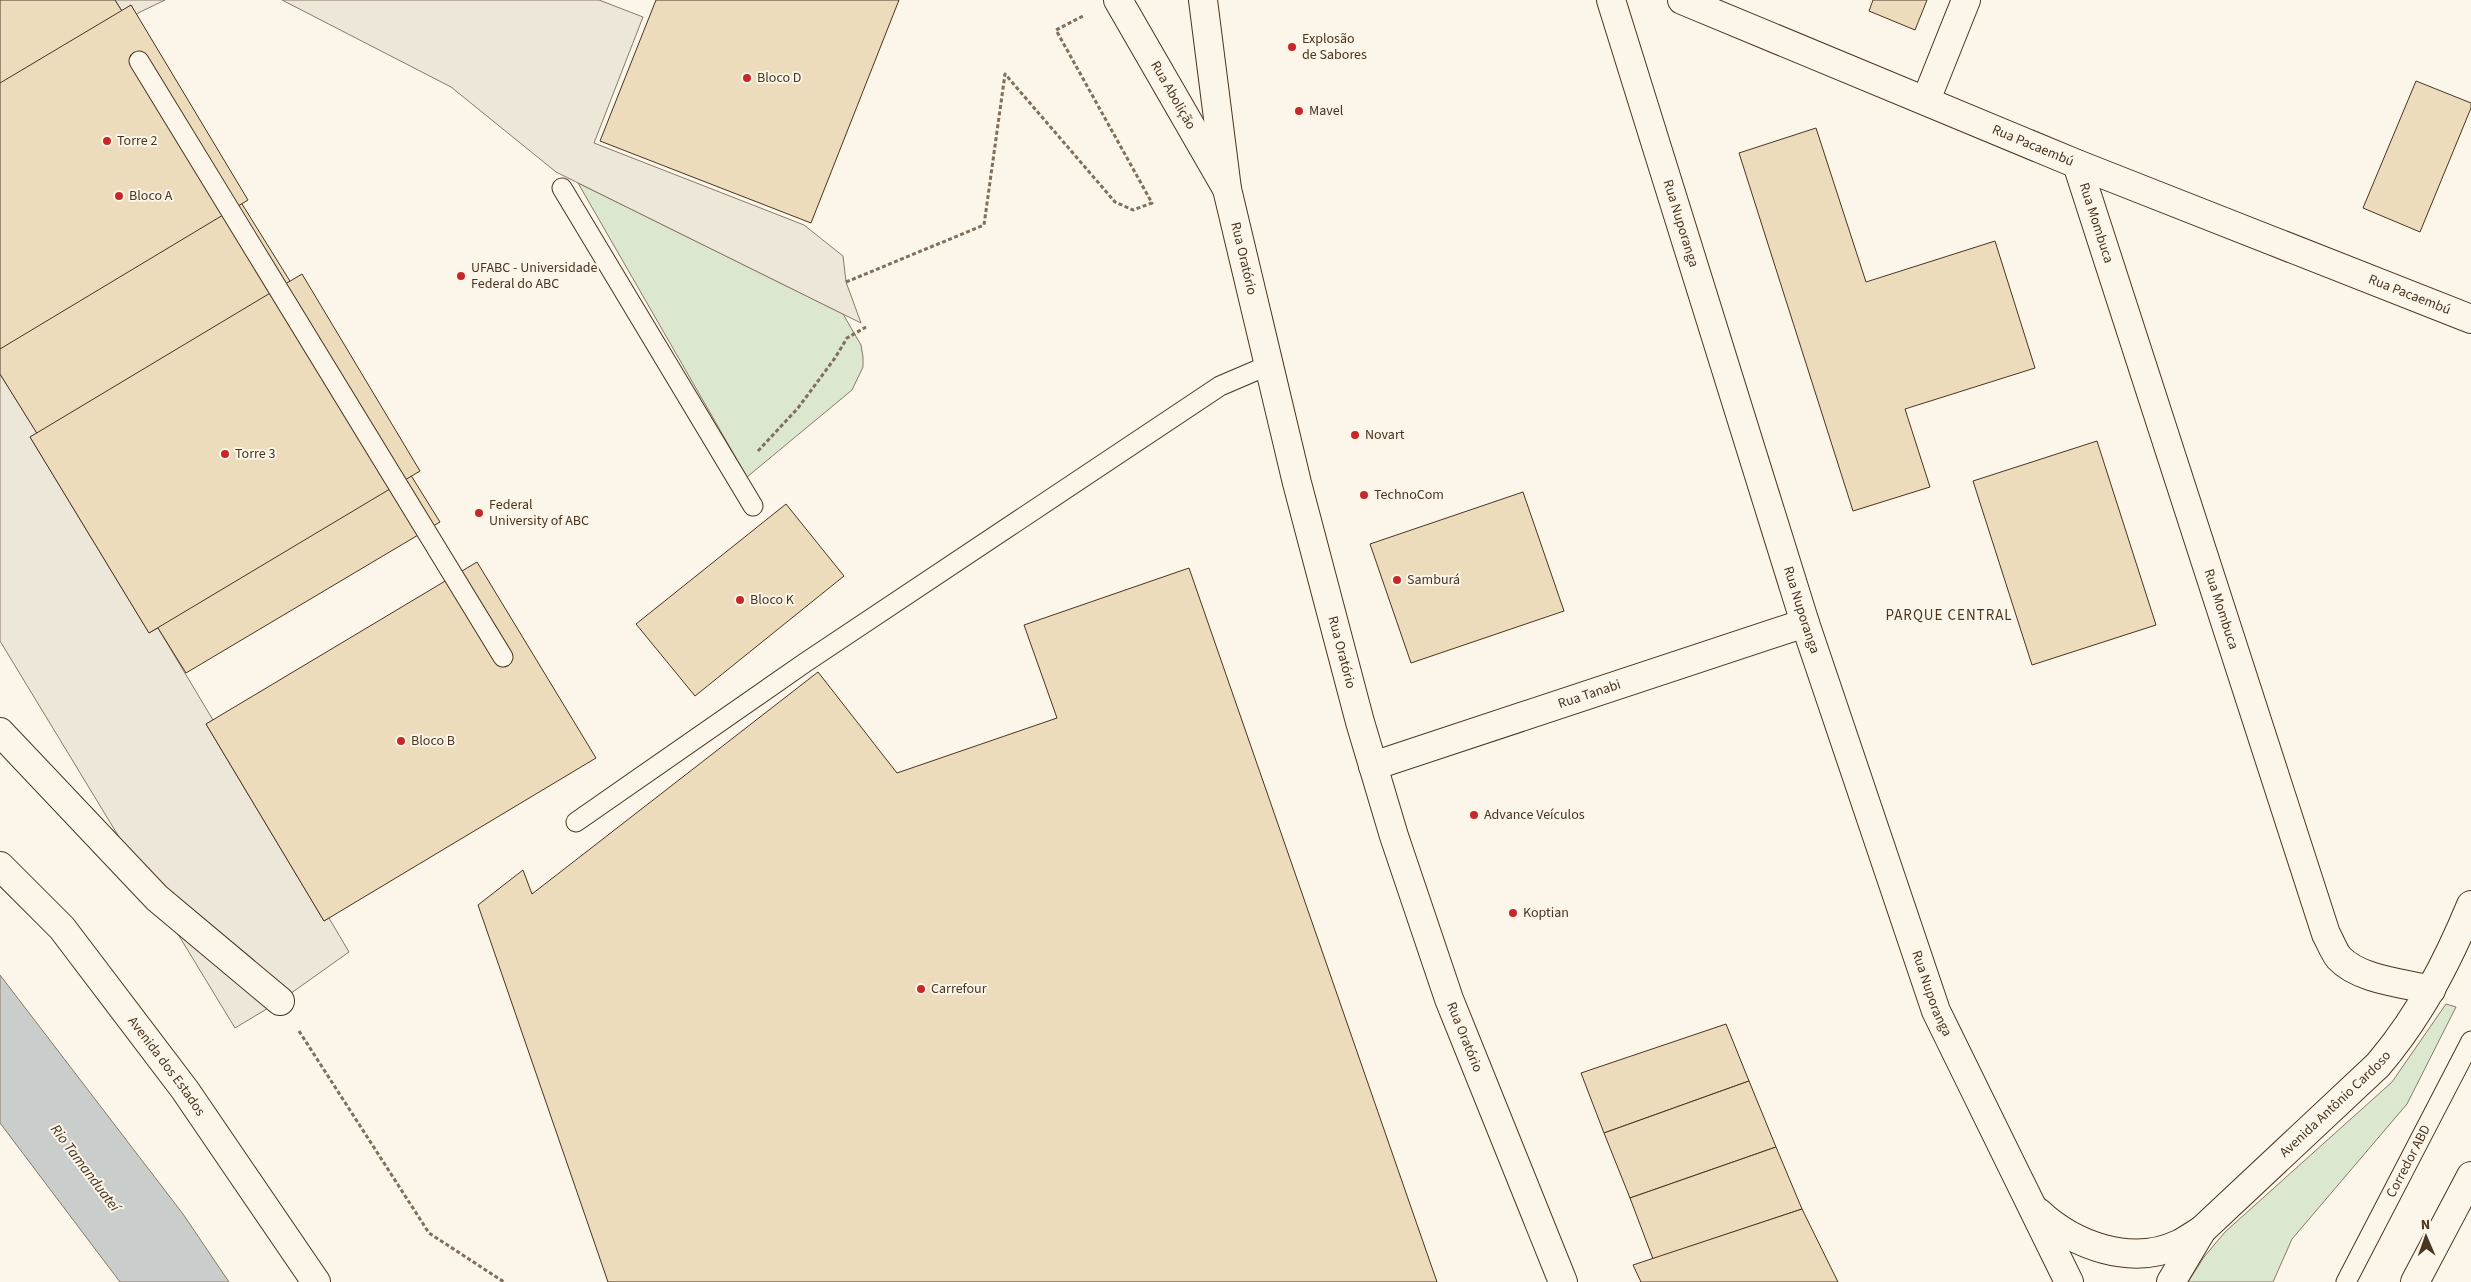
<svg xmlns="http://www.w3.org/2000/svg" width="2471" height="1282" font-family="'Source Sans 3',sans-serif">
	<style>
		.green { fill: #dce7d0; stroke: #887966 }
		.parking { fill: #ede7d9; stroke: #887966 }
		.water { fill: #c9cecd; stroke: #887966 }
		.building { fill: #ecdcbc; stroke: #4a3520 }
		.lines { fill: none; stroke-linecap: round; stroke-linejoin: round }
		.lane-casing { stroke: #4a3520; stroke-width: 21 }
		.street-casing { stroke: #4a3520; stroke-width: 30 }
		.secondary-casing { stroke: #4a3520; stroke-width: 30 }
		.primary-casing { stroke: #4a3520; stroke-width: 30 }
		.highway-casing { stroke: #4a3520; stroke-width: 30 }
		.path { stroke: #7f6f5c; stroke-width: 3; stroke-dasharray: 4 2.5; stroke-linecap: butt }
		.lane { stroke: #fbf6e9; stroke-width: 19 }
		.street { stroke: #fbf6e9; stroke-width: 28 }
		.secondary { stroke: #fbf6e9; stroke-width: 28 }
		.primary { stroke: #fbf6e9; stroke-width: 28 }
		.highway { stroke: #fbf6e9; stroke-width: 28 }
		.poi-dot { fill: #c62828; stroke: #fbf6e9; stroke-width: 2 }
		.labels { text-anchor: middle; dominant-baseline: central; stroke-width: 4; stroke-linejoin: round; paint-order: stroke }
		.poi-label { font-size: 14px; fill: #4a3520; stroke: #fbf6e9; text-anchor: start }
		.street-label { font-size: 14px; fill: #4a3520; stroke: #fbf6e9 }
		.neighbourhood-label { font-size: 15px; letter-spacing: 1px; fill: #4a3520; stroke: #fbf6e9 }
		.water-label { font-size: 15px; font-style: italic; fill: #4a3520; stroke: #fbf6e9 }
	</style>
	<rect width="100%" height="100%" fill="#fbf6e9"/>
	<g class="green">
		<polygon points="578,183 843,314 861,345 863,357 863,367 852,390 747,477"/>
		<polygon points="2446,1004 2456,1007 2407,1104 2292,1239 2273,1282 2188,1282 2204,1257 2225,1232 2392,1082"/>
	</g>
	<g class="parking">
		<polygon points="115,0 165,0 136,14 131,5 122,11"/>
		<polygon points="282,0 599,0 643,17 594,143 804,225 843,256 846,282 861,323 556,172 451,87"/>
		<polygon points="0,374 37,433 30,437 149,633 158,628 213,720 206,724 324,921 329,918 349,952 280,1001 235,1028 0,641"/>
	</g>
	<polygon class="water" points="0,975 183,1214 229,1282 120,1282 0,1123"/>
	<g class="building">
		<polygon points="0,0 115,0 440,522 186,673 0,374"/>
		<polygon points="656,0 899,0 811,223 600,141"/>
		<polygon points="1873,0 1927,0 1915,30 1869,11"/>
		<polygon points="131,5 248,200 0,349 0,83"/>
		<polygon points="2416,81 2471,103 2471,108 2420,232 2363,208"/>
		<polygon points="1816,128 1866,282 1995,241 2035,368 1905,409 1930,487 1853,511 1739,153"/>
		<polygon points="302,274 420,471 149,633 30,437"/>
		<polygon points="2097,441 2156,625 2032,665 1973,481"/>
		<polygon points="1523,492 1564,611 1411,663 1370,544"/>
		<polygon points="786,504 844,576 695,696 636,624"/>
		<polygon points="477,562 596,758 324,921 206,724"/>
		<polygon points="1189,568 1437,1282 608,1282 478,905 523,870 532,894 818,672 897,773 1057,718 1024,625"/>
		<polygon points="1726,1024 1749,1081 1604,1133 1581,1073"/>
		<polygon points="1749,1081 1776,1147 1630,1198 1604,1133"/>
		<polygon points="1776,1147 1802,1209 1653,1259 1630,1198"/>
		<polygon points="1802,1209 1838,1282 1641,1282 1633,1265"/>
	</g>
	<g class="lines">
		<g class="lane-casing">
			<g id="lane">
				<polyline points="139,61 503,657"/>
				<polyline points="562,188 753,506"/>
				<polyline points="576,822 806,662 1220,386 1269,365"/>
				<path id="s1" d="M 2346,1282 L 2471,1041"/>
			</g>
		</g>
		<g class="street-casing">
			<g id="street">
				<path id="s2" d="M 1611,0 L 1805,623 L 1936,1011 L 2069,1282"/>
				<path id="s3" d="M 1682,0 L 2077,164 L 2471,319"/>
				<polyline points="1926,100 1966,0"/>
				<path id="s4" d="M 2077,164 L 2326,934 C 2330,941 2334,952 2339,958 C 2360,980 2403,983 2431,990"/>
				<polyline points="0,732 157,898 280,1001"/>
				<path id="s5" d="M 1373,766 L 1805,623"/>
				<path d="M 2038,1212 C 2073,1245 2131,1267 2179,1244 C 2187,1240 2194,1235 2202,1230"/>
			</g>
		</g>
		<g class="secondary-casing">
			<g id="secondary">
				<path id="s6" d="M 1118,0 L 1227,189"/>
			</g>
		</g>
		<g class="primary-casing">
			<g id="primary">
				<path id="s7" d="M 1203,0 L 1227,189 L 1297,483 L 1360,722 L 1394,836 L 1449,999 L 1563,1282"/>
				<path id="s8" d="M 2171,1282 L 2202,1230 L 2378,1065 C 2419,1017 2447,963 2471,905"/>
				<polyline points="2415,1282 2471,1176"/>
			</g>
		</g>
		<g class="highway-casing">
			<g id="highway">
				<path id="s9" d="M 0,866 L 62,928 L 185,1090 L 316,1282"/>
			</g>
		</g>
		<g class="path">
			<polyline points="846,282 984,225 1005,74 1115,202 1133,210 1152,203 1056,30 1085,15"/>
			<polyline points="758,451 798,408 835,358 847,338 866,327"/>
			<polyline points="299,1031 429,1233 504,1282"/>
		</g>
		<use href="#lane" class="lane"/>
		<use href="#street" class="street"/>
		<use href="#secondary" class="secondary"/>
		<use href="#primary" class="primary"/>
		<use href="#highway" class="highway"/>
	</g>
	<g class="poi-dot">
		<circle cx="1292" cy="47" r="5"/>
		<circle cx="747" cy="78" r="5"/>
		<circle cx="1299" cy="111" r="5"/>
		<circle cx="107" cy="141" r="5"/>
		<circle cx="119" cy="196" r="5"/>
		<circle cx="461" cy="276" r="5"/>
		<circle cx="1355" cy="435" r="5"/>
		<circle cx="225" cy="454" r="5"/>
		<circle cx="1364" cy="495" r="5"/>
		<circle cx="479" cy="513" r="5"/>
		<circle cx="1397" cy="580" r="5"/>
		<circle cx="740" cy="600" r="5"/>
		<circle cx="401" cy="741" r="5"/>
		<circle cx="1474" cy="815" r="5"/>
		<circle cx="1513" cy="913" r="5"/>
		<circle cx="921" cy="989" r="5"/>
	</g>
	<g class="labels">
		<g class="poi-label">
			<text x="1302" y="39">Explosão<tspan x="1302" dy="16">de Sabores</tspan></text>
			<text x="757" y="78">Bloco D</text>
			<text x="1309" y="111">Mavel</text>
			<text x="117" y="141">Torre 2</text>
			<text x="129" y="196">Bloco A</text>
			<text x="471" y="268">UFABC - Universidade<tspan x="471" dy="16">Federal do ABC</tspan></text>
			<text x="1365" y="435">Novart</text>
			<text x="235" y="454">Torre 3</text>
			<text x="1374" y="495">TechnoCom</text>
			<text x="489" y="505">Federal<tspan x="489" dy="16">University of ABC</tspan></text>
			<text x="1407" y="580">Samburá</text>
			<text x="750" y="600">Bloco K</text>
			<text x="411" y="741">Bloco B</text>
			<text x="1484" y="815">Advance Veículos</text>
			<text x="1523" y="913">Koptian</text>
			<text x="931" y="989">Carrefour</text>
		</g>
		<g class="street-label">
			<text stroke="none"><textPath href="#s6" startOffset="110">Rua Abolição</textPath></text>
			<text stroke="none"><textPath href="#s3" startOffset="380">Rua Pacaembú</textPath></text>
			<text stroke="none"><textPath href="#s4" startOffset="62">Rua Mombuca</textPath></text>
			<text stroke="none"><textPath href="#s2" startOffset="234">Rua Nuporanga</textPath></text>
			<text stroke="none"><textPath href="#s7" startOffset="262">Rua Oratório</textPath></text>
			<text stroke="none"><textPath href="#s3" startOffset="785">Rua Pacaembú</textPath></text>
			<text stroke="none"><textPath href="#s4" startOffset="468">Rua Mombuca</textPath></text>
			<text stroke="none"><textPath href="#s2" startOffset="639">Rua Nuporanga</textPath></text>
			<text stroke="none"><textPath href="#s7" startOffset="668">Rua Oratório</textPath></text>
			<text stroke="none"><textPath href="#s5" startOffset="228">Rua Tanabi</textPath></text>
			<text stroke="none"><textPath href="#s2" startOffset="1044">Rua Nuporanga</textPath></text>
			<text stroke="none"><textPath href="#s7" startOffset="1072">Rua Oratório</textPath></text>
			<text stroke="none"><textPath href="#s9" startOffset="261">Avenida dos Estados</textPath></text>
			<text stroke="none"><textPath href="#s8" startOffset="244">Avenida Antônio Cardoso</textPath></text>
			<text stroke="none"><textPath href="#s1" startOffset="136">Corredor ABD</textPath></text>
		</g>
		<g class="neighbourhood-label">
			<text x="1949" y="615">PARQUE CENTRAL</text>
		</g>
		<g class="water-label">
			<text transform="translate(85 1168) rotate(53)">Rio Tamanduateí</text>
		</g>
	</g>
	<g transform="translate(2426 1237) rotate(358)" stroke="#fbf6e9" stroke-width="4" paint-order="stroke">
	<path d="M0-4L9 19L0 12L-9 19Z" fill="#4a3520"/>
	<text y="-8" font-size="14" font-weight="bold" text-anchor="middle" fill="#4a3520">N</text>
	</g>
</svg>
